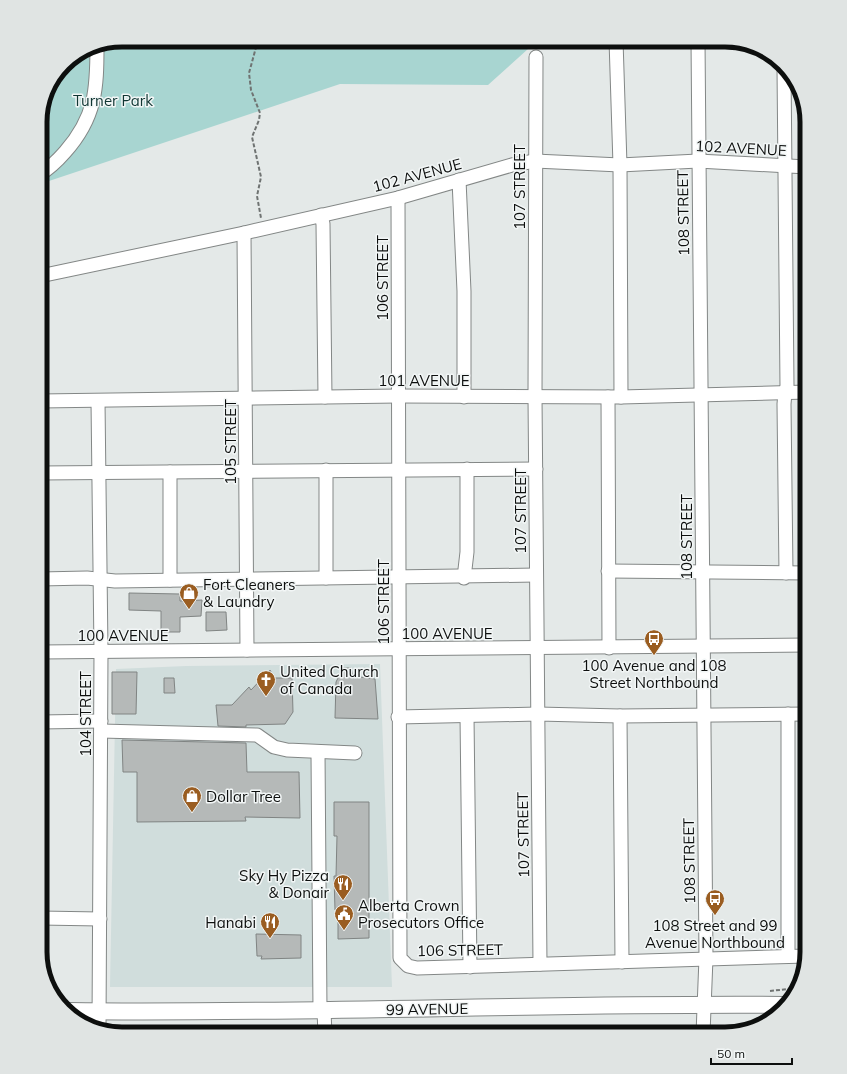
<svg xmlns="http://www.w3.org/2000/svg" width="847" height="1074" font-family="Mulish,sans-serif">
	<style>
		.built { fill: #d0dddc }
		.green { fill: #a8d5d1 }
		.building { fill: #b5b9b8; stroke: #808483 }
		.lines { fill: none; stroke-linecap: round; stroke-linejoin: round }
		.minor-casing { stroke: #838786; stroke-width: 15 }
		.major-casing { stroke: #838786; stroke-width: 18 }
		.path { stroke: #6f7372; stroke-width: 2; stroke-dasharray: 4 2; stroke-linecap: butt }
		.minor { stroke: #fff; stroke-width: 13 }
		.major { stroke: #fff; stroke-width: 16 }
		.labels { text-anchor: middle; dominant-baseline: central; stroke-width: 3; stroke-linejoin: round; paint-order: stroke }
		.park-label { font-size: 15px; fill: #103633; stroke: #f2f6f6 }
		.street-label { font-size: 15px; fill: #0d0f0e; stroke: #f2f6f6 }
		.poi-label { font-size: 15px; fill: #0d0f0e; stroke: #f2f6f6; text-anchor: start }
		.rim { fill: none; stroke: #0d0f0e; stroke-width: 5 }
	</style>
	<rect width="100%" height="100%" fill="#e4e9e8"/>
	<polygon class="built" points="380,664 392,987 110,987 116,669 186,666"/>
	<polygon class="green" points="122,40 538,40 488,85 340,84 40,184 40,117 49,86 68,61 91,46"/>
	<g class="building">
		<polygon points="129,593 180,594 180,601 202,600 201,616 180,617 180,632 161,632 161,611 129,610"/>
		<polygon points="206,612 226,612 227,630 206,631"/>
		<polygon points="343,668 351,668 353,676 375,679 378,719 335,718 336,682"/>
		<polygon points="270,670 274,678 292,678 293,712 285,724 246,725 246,727 218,726 216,705 232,705 249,687 251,690"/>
		<polygon points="112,672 137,672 136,714 112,714"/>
		<polygon points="164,678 174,678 175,693 164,693"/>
		<polygon points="122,740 246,743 247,772 299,772 300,818 245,817 246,821 137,822 137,772 123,772"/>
		<polygon points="334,802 369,802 369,938 338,939 338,910 335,910 334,876 336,876 337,836 334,836"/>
		<polygon points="256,934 301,935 301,958 261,959 262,956 257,956"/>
	</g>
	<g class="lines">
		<g class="minor-casing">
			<g id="minor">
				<polyline points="616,40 620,165 621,397"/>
				<polyline points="698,40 706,958 703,1034"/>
				<polyline points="536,57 535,397 540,964"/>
				<polyline points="784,68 787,386 785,393 784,404 786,573"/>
				<path d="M 40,174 C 50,168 58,160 65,152 C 96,117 97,89 97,45"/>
				<polyline points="459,180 464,291 464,397"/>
				<polyline points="398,198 400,958 408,966 417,968 806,956"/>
				<polyline points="321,215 323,224 325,397"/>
				<polyline points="244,233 247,650"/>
				<polyline points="40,276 244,233 398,198 512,165 535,161 620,165 698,161 807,167"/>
				<polyline points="608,397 609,648"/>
				<polyline points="40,401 398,396 621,397 807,392"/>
				<polyline points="98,401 101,652 99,1028"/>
				<polyline points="170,472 170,580"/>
				<polyline points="40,473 536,469"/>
				<polyline points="608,571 807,573"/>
				<polyline points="326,578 326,470"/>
				<polyline points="464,578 467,552 467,469"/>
				<polyline points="40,579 87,578 115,581 536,575"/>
				<polyline points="40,652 807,645"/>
				<polyline points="467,716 470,967"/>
				<polyline points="620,716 622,962"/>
				<polyline points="398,717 538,714 620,716 807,714"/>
				<polyline points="40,722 101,721"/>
				<polyline points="101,731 257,735 274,747 287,750 355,753"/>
				<polyline points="318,752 320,1011"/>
				<polyline points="40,918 100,919"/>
				<polyline points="788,956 788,714"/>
				<polyline points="324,1011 325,1034"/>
			</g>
		</g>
		<g class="major-casing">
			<path id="major" d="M 69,1011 C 307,1014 546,1003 784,1005"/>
		</g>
		<g class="path">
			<polyline points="258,40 249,73 251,90 260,113 259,120 252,137 261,177 257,196 261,218"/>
			<polyline points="770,991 797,988"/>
		</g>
		<use href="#minor" class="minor"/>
		<use href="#major" class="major"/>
	</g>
	<defs>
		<g id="shop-pin" transform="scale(1)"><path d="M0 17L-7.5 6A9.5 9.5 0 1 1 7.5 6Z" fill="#9a5d21" stroke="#f2f6f6"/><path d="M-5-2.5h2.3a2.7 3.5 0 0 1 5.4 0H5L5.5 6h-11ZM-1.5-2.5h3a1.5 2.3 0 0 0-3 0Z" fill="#fff"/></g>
		<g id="bus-pin" transform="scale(1)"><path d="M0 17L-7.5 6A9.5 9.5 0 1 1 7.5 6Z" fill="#9a5d21" stroke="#f2f6f6"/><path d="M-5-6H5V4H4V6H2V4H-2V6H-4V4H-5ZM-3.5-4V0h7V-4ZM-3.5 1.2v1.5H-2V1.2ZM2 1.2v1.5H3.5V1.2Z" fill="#fff"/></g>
		<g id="church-pin" transform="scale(1)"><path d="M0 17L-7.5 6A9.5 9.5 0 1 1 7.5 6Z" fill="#9a5d21" stroke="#f2f6f6"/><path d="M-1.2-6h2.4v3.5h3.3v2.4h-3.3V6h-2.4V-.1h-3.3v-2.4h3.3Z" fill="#fff"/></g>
		<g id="restaurant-pin" transform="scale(1)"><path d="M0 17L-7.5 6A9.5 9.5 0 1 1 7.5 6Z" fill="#9a5d21" stroke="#f2f6f6"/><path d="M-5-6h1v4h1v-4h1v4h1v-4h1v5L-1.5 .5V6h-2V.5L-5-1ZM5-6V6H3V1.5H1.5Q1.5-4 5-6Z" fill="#fff"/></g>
		<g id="civic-pin" transform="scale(1)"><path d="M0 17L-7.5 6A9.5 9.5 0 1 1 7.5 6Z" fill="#9a5d21" stroke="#f2f6f6"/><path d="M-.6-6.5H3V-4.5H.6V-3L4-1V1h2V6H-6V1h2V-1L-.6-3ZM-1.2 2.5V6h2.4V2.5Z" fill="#fff"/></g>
	</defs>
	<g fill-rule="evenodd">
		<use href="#shop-pin" x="189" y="593"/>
		<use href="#bus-pin" x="654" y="639"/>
		<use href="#church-pin" x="266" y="680"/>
		<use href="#shop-pin" x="192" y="796"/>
		<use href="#restaurant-pin" x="343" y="884"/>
		<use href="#bus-pin" x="715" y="899"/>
		<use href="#civic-pin" x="344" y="914"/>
		<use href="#restaurant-pin" x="270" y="922"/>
	</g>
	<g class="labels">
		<g class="park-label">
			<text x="113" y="100">Turner Park</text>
		</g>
		<g class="street-label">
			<text transform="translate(741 148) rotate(3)">102 AVENUE</text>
			<text transform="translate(417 175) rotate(-15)">102 AVENUE</text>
			<text transform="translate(519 187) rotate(-90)">107 STREET</text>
			<text transform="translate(683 213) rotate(-91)">108 STREET</text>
			<text transform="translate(382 278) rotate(-90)">106 STREET</text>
			<text x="424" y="380">101 AVENUE</text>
			<text transform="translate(230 442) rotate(-90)">105 STREET</text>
			<text transform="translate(520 511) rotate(-90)">107 STREET</text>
			<text transform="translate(686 537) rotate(-90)">108 STREET</text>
			<text transform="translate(383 602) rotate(-90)">106 STREET</text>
			<text x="447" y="633">100 AVENUE</text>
			<text x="123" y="635">100 AVENUE</text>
			<text transform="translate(85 714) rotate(-90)">104 STREET</text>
			<text transform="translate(523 835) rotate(-91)">107 STREET</text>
			<text transform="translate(689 861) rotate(-91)">108 STREET</text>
			<text transform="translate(460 950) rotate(-1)">106 STREET</text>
			<text transform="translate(427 1009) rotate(-1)">99 AVENUE</text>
		</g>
		<g class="poi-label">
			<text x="203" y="584">Fort Cleaners<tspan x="203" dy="17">&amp; Laundry</tspan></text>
			<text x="654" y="665" text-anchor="middle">100 Avenue and 108<tspan x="654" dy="17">Street Northbound</tspan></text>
			<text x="280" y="671">United Church<tspan x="280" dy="17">of Canada</tspan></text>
			<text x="206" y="796">Dollar Tree</text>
			<text x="329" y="875" text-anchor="end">Sky Hy Pizza<tspan x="329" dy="17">&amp; Donair</tspan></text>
			<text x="358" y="905">Alberta Crown<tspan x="358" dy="17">Prosecutors Office</tspan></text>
			<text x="256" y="922" text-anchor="end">Hanabi</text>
			<text x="715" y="925" text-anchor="middle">108 Street and 99<tspan x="715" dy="17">Avenue Northbound</tspan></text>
		</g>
	</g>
	<path d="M0 0H847V1074H0ZM122 47H725A75 75 0 0 1 800 122V952A75 75 0 0 1 725 1027H122A75 75 0 0 1 47 952V122A75 75 0 0 1 122 47Z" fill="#e0e4e3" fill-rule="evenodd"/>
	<path class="rim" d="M122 47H725A75 75 0 0 1 800 122V952A75 75 0 0 1 725 1027H122A75 75 0 0 1 47 952V122A75 75 0 0 1 122 47Z"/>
	<path d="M711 1058v6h81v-6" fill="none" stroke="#0d0f0e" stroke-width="2"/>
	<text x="717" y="1058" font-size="12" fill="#0d0f0e" stroke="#f2f6f6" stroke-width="3" paint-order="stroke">50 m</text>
</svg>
